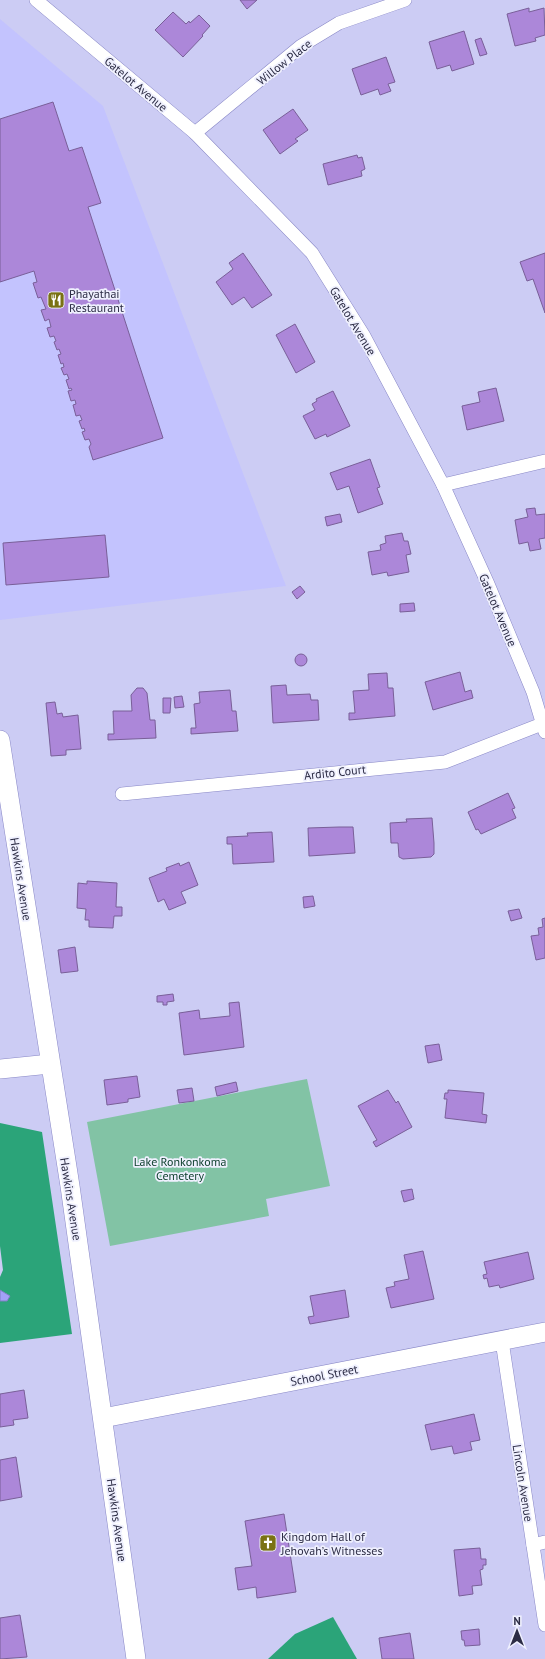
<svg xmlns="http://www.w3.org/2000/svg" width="545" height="1659" font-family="'PT Sans',sans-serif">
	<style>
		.built { fill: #c3c3fe }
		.green { fill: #82c3a5 }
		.forest { fill: #2ba479 }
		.water { fill: #a3a1f8; stroke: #7f7ec2 }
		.building { fill: #ac87d9; stroke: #795f98 }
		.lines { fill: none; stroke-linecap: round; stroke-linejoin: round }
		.street-casing { stroke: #8887c6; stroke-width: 14 }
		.secondary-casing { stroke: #8887c6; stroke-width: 20 }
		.street { stroke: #fff; stroke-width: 13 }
		.secondary { stroke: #fff; stroke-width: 19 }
		.labels { text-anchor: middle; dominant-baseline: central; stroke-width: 3.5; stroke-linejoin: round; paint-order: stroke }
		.street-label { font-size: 12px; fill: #2c2c45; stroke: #eff0fe }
		.poi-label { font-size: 12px; fill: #2c2c45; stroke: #eff0fe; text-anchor: start }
		.park-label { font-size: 12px; fill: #0f402e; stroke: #eff0fe }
	</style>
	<rect width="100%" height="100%" fill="#ccccf4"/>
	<polygon class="built" points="0,19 103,106 286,586 0,620"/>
	<polygon class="green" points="307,1079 330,1186 266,1199 269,1216 110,1246 87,1122"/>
	<g class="forest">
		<polygon points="0,1123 42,1132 72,1334 0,1343 0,1301 7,1301 10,1296 0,1290 0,1277 3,1270 0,1246"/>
		<polygon points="333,1617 357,1659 268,1659 295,1634"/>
	</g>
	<polygon class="water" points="0,1290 10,1296 7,1301 0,1301"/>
	<g class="building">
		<polygon points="240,0 257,0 247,9"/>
		<polygon points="529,8 529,12 544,8 545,35 535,38 536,41 515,46 507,14"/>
		<polygon points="173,12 186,24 189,21 190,23 199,15 210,26 202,35 203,36 183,57 155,30"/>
		<polygon points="464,31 474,64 452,71 450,65 437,69 429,42"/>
		<polygon points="481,38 487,54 480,56 475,40"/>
		<polygon points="386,57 395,82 388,84 391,91 380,95 378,89 361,95 352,69"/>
		<polygon points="53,102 69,151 82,147 101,203 88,207 163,438 93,460 89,447 91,444 89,439 85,440 82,432 85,431 84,428 82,429 79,421 82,420 80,415 76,416 73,405 76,404 75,400 71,401 68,391 72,390 71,388 69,389 66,380 69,379 67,374 64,375 61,368 64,367 63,363 61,364 58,355 61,354 59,349 57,350 54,342 56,341 54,336 50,337 47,328 51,327 49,319 45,321 41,310 46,309 41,297 38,298 33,283 37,282 34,271 0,282 0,119"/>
		<polygon points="293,109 308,130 295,139 298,141 280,154 263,130"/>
		<polygon points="357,155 358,158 362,157 365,169 361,171 362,176 328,185 323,164"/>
		<polygon points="243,253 272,295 252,308 244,297 232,305 216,282 233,269 229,263"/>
		<polygon points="545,253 545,313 533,279 527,281 520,262"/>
		<polygon points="295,324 315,362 296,373 276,335"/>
		<polygon points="496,388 504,421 467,430 462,406 480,402 478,392"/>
		<polygon points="333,391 350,426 327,437 326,434 315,439 303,416 315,410 312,404 317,401 316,399"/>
		<polygon points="370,459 380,487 377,488 383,504 358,513 349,486 337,490 330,473"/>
		<polygon points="535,508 536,515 545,514 545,538 539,539 541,549 530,551 528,542 519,544 515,520 528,517 526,509"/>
		<polygon points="340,514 342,522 327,526 325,517"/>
		<polygon points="402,533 404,541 408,541 411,554 406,555 409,572 388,576 387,572 372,575 368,552 381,550 380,545 386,543 385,536"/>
		<polygon points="105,535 109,577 6,585 3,543"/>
		<polygon points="300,586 305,592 297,599 292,592"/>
		<polygon points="414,603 415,611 400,612 400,604"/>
		<circle cx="301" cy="660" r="6"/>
		<polygon points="460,672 465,692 471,690 473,698 433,710 425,682"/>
		<polygon points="387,673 388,688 393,688 395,716 349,720 349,713 355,713 353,691 369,690 368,674"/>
		<polygon points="286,685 287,695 310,694 311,700 318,700 319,720 273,723 271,686"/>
		<polygon points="137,688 143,688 147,693 150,720 155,720 156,738 108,740 108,734 114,734 113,711 132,711 131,695"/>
		<polygon points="230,690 232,711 236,711 238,731 191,734 191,728 196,728 194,704 200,703 199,692"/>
		<polygon points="182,696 184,707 175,708 174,697"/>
		<polygon points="163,698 171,698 170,713 163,713"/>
		<polygon points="55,702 57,714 62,713 63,717 78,715 81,749 66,750 66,755 51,756 46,703"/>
		<polygon points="508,793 515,808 512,809 516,818 481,834 478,829 476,830 468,812"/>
		<polygon points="432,818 434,843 434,854 431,857 403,859 399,857 398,843 391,843 390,823 407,822 406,819"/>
		<polygon points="339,827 353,827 355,853 309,856 308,828"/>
		<polygon points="272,832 274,862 233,864 232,844 227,844 227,837 248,836 247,833"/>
		<polygon points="189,862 198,885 181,892 186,903 169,910 164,899 158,902 149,878 167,871 166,868 179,863 180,866"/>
		<polygon points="87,881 117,883 116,907 122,907 122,916 114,916 113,928 89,927 89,920 85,920 86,909 77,908 78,883 87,884"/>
		<polygon points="313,896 315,906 304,908 303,897"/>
		<polygon points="519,909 522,918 511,921 508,911"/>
		<polygon points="545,918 545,958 536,960 531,936 539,935 538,928 543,927 542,919"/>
		<polygon points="75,947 78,971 61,973 58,950"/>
		<polygon points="173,994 174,1001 167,1002 167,1005 163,1005 163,1002 157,1002 157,996"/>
		<polygon points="239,1002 244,1047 184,1055 179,1013 199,1010 200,1019 230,1016 229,1003"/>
		<polygon points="439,1044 442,1060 428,1063 425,1046"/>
		<polygon points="137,1076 140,1097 128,1099 128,1102 107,1105 104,1080"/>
		<polygon points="236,1082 238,1091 217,1096 215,1087"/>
		<polygon points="192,1088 194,1101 179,1103 177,1090"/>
		<polygon points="388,1090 396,1103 398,1101 412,1127 376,1147 373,1142 377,1140 358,1106"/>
		<polygon points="448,1090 484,1093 482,1114 487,1115 486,1123 445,1118 447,1099 444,1099 445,1093 448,1093"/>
		<polygon points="412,1189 414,1199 404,1202 401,1191"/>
		<polygon points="423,1251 434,1299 391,1308 386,1288 395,1286 394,1282 409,1279 404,1255"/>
		<polygon points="528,1252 534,1279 500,1288 499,1285 489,1287 487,1278 484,1279 483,1275 487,1274 484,1262"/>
		<polygon points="345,1290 349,1317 310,1324 308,1317 314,1316 310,1296"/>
		<polygon points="24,1390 28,1418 13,1420 14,1425 0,1427 0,1394"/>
		<polygon points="474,1414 480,1440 470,1442 472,1450 454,1454 452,1446 431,1450 425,1425"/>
		<polygon points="16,1457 22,1497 0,1501 0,1460"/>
		<polygon points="284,1514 296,1592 257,1598 256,1587 238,1590 235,1568 252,1566 245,1521"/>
		<polygon points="480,1548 481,1559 486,1559 486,1565 483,1565 483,1569 480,1570 482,1585 472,1586 473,1594 459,1596 454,1550"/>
		<polygon points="20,1615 27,1657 0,1659 0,1618"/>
		<polygon points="479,1629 480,1645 465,1646 464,1640 462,1640 461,1631"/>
		<polygon points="410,1633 414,1659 382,1659 379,1638"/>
	</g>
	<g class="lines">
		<g class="street-casing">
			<g id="street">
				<polyline points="36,0 195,133 312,253 364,336 443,485 488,584 533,692 545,732"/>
				<polyline points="195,133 301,46 339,23 405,0"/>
				<polyline points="443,485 545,461"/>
				<polyline points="122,794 445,762 542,724"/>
				<polyline points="502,1341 545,1625"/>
				<polyline points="533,1545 545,1542"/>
			</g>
		</g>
		<g class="secondary-casing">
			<g id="secondary">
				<polyline points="0,740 70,1186 136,1659"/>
				<polyline points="0,1069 50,1064"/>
				<polyline points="103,1418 545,1332"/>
			</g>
		</g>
		<use href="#street" class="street"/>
		<use href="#secondary" class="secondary"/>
	</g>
	<defs>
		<g id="restaurant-square" transform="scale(0.9)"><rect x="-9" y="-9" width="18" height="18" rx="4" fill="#7a7214" stroke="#eff0fe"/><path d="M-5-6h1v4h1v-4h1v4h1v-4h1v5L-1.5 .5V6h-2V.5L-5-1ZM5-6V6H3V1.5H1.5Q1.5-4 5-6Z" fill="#fff"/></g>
		<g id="church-square" transform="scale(0.9)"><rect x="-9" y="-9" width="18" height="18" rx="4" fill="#7a7214" stroke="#eff0fe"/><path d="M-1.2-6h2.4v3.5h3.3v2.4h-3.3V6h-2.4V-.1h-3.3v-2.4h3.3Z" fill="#fff"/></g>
	</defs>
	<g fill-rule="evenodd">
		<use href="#restaurant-square" x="56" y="300"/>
		<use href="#church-square" x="268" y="1543"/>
	</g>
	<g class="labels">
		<g class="street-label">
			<text transform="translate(284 62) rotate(-38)">Willow Place</text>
			<text transform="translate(136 84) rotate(40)">Gatelot Avenue</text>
			<text transform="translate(353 321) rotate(59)">Gatelot Avenue</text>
			<text transform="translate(498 610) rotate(67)">Gatelot Avenue</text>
			<text transform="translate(335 772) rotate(-6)">Ardito Court</text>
			<text transform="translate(21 879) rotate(81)">Hawkins Avenue</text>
			<text transform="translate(71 1199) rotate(81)">Hawkins Avenue</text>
			<text transform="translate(324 1375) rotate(-11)">School Street</text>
			<text transform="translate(523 1483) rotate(81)">Lincoln Avenue</text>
			<text transform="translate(117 1520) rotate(82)">Hawkins Avenue</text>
		</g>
		<g class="poi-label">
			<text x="69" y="293">Phayathai<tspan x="69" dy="14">Restaurant</tspan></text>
			<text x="281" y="1536">Kingdom Hall of<tspan x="281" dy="14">Jehovah’s Witnesses</tspan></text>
		</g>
		<g class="park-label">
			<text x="180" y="1161">Lake Ronkonkoma<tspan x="180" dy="14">Cemetery</tspan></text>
		</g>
	</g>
	<g transform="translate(517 1631)" stroke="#eff0fe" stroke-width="3" paint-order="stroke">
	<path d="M0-3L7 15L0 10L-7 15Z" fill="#2c2c45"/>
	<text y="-6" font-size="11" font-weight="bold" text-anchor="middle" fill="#2c2c45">N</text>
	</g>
</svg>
